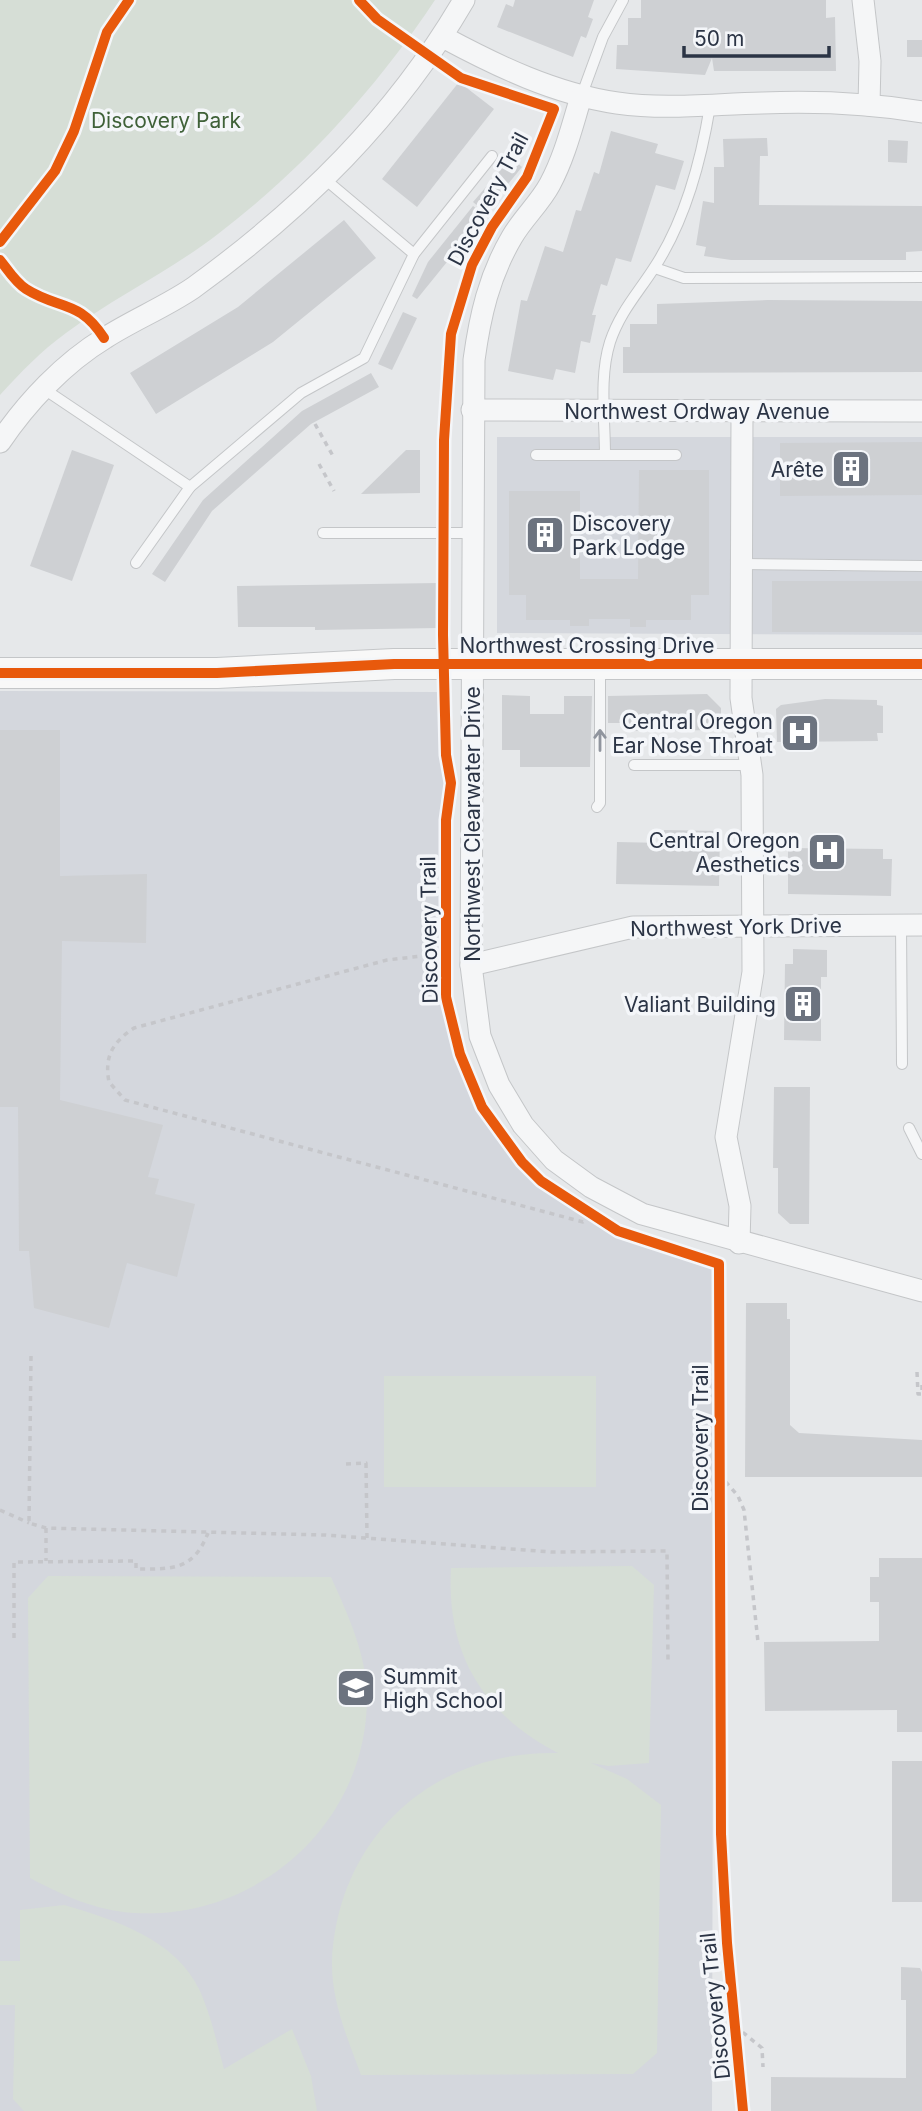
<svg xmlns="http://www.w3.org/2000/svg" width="922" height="2111" font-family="Inter,sans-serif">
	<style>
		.built { fill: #d4d7dd }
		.green { fill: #d6ded6 }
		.building { fill: #ced0d3 }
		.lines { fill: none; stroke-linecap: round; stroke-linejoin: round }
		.lane-casing { stroke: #c4c6c8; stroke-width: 12 }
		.street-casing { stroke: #c4c6c8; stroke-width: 23 }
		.secondary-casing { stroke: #c4c6c8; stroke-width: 32 }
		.path { stroke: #c5c6ca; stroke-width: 3.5; stroke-dasharray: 5 5; stroke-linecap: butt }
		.lane { stroke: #f5f6f7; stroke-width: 10 }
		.street { stroke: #f5f6f7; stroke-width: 21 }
		.secondary { stroke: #f8f8f8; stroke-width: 30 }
		.cycleway-casing { stroke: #f4f6f9; stroke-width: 15 }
		.cycleway { stroke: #e8590c; stroke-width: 10 }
		.oneway { stroke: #90959e }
		.labels { text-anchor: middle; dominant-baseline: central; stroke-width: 7; stroke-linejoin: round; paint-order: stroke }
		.park-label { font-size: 21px; fill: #3f6138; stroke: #f4f6f9 }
		.street-label { font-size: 21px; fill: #2b3445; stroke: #f4f6f9 }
		.poi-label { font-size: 21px; fill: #2b3445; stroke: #f4f6f9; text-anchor: end }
	</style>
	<rect width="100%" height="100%" fill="#e6e8ea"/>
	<g class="built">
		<polygon points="497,437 922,437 922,635 497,633"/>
		<polygon points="0,691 438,692 441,700 442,757 447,783 442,821 443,1002 455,1052 473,1098 499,1140 535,1181 569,1207 611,1233 714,1265 712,2111 0,2111"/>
	</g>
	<g class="green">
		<path d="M 0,0 L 435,0 C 376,89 303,169 218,234 C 170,271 115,297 66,333 C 41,351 21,372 0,395 Z"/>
		<rect x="384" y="1376" width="212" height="111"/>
		<path d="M 632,1566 L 654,1585 L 649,1763 L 608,1766 L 591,1763 L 627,1779 L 661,1805 L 657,2053 L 633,2074 L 361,2075 C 348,2039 331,2001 332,1961 C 338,1836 434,1750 558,1753 C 483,1714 446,1654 451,1568 Z"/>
		<path d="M 48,1576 L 331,1577 C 348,1615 367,1655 367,1698 C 367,1823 258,1920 134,1913 C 97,1911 62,1895 30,1878 L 28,1598 Z"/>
		<path d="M 64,1905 C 115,1920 176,1939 200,1991 C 211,2016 217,2043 224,2069 L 292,2029 L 311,2076 L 317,2111 L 24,2111 L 13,2099 L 15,2005 L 0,2005 L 0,1961 L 20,1961 L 20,1910 Z"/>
	</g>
	<g class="building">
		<polygon points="515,0 594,0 588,17 593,19 586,38 581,36 573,57 497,27 506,4 513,7"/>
		<polygon points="641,0 826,0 826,18 835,17 836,71 714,71 712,58 705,75 616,69 617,45 628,45 628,18 641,18"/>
		<rect x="907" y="40" width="15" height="17"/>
		<polygon points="459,82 494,109 417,207 382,179"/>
		<polygon points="611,131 658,144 655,153 684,161 675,190 656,185 631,262 616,258 607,286 601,284 592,315 596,315 590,343 581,341 575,373 556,369 553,380 508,371 521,300 527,301 545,246 563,252 576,210 581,211 594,172 599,174"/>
		<polygon points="767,138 768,156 760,156 759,205 922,206 922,251 906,252 906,260 731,260 704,256 706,247 696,245 703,201 714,203 714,167 724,167 723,139"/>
		<polygon points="888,140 908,141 907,163 888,162"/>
		<polygon points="511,158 522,167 485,212 473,202"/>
		<polygon points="473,206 485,215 417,299 412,296 428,262"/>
		<polygon points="344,220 376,258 273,342 156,414 130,373 238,307"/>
		<polygon points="768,300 922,301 922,372 623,373 623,347 630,347 630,324 657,324 657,304"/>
		<polygon points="403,312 417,318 392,370 378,364"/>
		<polygon points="371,373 379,387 311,424 212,511 165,582 152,574 203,500 302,411"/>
		<polygon points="922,442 922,495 780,496 780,443"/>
		<polygon points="72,450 114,465 72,581 30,566"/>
		<polygon points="406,450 420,450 420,493 361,494"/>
		<polygon points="639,470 709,470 709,595 691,595 691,620 646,620 646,627 630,627 630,619 589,619 589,626 570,626 570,620 526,620 526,595 509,595 509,491 580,491 580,579 638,579"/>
		<rect x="772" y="581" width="150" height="51"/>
		<polygon points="438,583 438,628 315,630 315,627 238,627 237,586"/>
		<polygon points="707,694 721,708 721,730 626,731 626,723 608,723 608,696"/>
		<polygon points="502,695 530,696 530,714 564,714 564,696 592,696 590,767 520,767 520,750 502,750"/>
		<polygon points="825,699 877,700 877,705 883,706 883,733 877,733 878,741 777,742 776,709 781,705"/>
		<polygon points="0,730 60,730 60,876 147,874 146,943 62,941 60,1100 163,1125 148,1177 159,1179 155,1194 195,1204 177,1277 127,1263 109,1328 34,1308 29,1251 19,1251 18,1107 0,1107"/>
		<polygon points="664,830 720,831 719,886 616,884 617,842 664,843"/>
		<polygon points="788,848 883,849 883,859 892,859 891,896 788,894"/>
		<polygon points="793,949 827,950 827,977 821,977 821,1041 784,1040 785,964 793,964"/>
		<polygon points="774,1087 810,1087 809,1224 790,1224 778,1213 778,1168 773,1168"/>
		<polygon points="746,1303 787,1303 787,1319 790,1319 790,1425 799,1433 922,1440 922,1477 745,1477"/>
		<polygon points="879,1558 922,1558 922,1732 897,1732 897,1710 765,1711 764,1642 879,1641 879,1602 870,1602 870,1577 879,1577"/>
		<rect x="892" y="1761" width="30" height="141"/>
		<polygon points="901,1967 920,1968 922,1972 922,2111 771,2111 771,2077 906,2078 906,2000 901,2000"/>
	</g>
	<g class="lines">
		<g class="lane-casing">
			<g id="lane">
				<polyline points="581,97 603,37 623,0"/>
				<polyline points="326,180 414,254"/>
				<polyline points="655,268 684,278 922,277"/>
				<polyline points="44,389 190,487"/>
				<polyline points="536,455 605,455"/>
				<path d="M 676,455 L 605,455 C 605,418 599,377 610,342 C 620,312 638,293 654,268 C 685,221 701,161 710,106"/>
				<polyline points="323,533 472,533"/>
				<polyline points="136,563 190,487 301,393 364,358 414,254 492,156"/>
				<polyline points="742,564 922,566"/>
				<polyline points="634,765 751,765"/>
				<polyline points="597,807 600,803 600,667"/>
				<polyline points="901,924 902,1064"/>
				<polyline points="909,1128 922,1154"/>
			</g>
		</g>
		<g class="street-casing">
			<g id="street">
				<polyline points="863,0 870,61 869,105"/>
				<path d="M 443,37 C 497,66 555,94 617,103 C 665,110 713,104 762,103 C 815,101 869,103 922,112"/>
				<path d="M 581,97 C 572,126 565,156 550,184 C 540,203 523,218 512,237 C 489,276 480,316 474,360 L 471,965 L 480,1036 L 499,1085 L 523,1125 L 554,1160 L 591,1187 L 642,1214 L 922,1291"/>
				<polyline points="472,410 922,411"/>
				<path d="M 0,442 C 27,402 64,363 105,338 C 133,320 165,307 193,288 C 302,209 396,117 464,0"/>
				<polyline points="471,965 633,927 922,925"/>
				<polyline points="739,1243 740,1206 726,1137 753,972 752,775 741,698 742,412"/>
			</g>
		</g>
		<g class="secondary-casing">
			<polyline id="secondary" points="0,673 217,673 394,664 922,664"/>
		</g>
		<g class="path">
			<polyline points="315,424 333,456"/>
			<polyline points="319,464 334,491"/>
			<path d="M 446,948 L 422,956 L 387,960 L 134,1028 C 113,1042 104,1056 109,1082 L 125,1100 L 583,1222 L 590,1216"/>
			<polyline points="31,1356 29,1523 46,1528 325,1535 552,1552 667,1551 668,1661"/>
			<polyline points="917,1372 918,1394 922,1394 922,1385"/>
			<polyline points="346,1464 366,1463 367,1538"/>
			<polyline points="719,1474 738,1496 744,1510 758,1642"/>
			<polyline points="0,1510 29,1523"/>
			<polyline points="46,1528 46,1561"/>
			<path d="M 14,1638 L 14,1562 L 136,1561 L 136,1569 C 172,1569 193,1571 208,1533"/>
			<polyline points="735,2026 762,2048 763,2067"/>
		</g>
		<use href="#lane" class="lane"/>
		<use href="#street" class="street"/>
		<use href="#secondary" class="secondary"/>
		<g class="cycleway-casing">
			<g id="cycleway">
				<polyline points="359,0 377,19 461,78 554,109 527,177 492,227 472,265 451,334 444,440 443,635 446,755 451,783 446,820 446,997 460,1054 482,1107 522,1162 541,1181 618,1231 719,1264 721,1834 727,1943 743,2111"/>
				<polyline points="0,242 55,171 74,131 107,32 129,0"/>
				<path d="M 0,260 C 8,270 15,282 26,289 C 59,310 79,299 104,338"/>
				<polyline points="0,673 217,673 394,664 922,664"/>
			</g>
		</g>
		<use href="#cycleway" class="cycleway"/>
	</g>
	<defs><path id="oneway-shaft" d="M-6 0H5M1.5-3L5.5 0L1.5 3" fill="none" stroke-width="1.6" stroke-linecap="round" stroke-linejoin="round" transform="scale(1.75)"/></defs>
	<use class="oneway" href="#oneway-shaft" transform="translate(600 740) rotate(-90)"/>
	<defs>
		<g id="building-square" transform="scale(2.0125)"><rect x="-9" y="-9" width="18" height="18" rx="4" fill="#6c737f" stroke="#f4f6f9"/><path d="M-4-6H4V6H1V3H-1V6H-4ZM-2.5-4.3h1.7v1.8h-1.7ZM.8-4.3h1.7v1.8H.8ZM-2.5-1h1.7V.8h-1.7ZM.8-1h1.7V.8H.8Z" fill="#fff"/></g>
		<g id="hospital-square" transform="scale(2.0125)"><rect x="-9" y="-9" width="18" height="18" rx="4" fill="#6c737f" stroke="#f4f6f9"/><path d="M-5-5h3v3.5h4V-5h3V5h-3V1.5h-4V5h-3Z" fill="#fff"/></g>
		<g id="school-square" transform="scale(2.0125)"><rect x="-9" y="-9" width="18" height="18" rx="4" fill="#6c737f" stroke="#f4f6f9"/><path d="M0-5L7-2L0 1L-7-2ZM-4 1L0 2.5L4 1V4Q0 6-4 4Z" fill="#fff"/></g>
	</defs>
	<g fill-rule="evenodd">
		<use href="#building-square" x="851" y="469"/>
		<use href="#building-square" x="545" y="535"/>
		<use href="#hospital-square" x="800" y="733"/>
		<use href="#hospital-square" x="827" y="852"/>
		<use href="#building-square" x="803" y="1004"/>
		<use href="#school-square" x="356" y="1688"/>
	</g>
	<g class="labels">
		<g class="park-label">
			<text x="166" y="120">Discovery Park</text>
		</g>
		<g class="street-label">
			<text transform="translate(488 199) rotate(-62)">Discovery Trail</text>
			<text x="697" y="411">Northwest Ordway Avenue</text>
			<text x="587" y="645">Northwest Crossing Drive</text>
			<text transform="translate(472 824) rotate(-90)">Northwest Clearwater Drive</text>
			<text transform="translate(736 927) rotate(-1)">Northwest York Drive</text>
			<text transform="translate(429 930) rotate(-91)">Discovery Trail</text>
			<text transform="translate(700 1438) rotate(-90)">Discovery Trail</text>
			<text transform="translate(715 2006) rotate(-96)">Discovery Trail</text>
		</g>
		<g class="poi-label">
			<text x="824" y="469">Arête</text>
			<text x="572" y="523" text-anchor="start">Discovery<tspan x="572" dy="24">Park Lodge</tspan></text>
			<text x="773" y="721">Central Oregon<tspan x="773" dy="24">Ear Nose Throat</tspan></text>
			<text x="800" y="840">Central Oregon<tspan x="800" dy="24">Aesthetics</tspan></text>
			<text x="776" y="1004">Valiant Building</text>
			<text x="383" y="1676" text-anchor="start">Summit<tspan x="383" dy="24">High School</tspan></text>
		</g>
	</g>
	<path d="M684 46v10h145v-10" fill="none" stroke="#2b3445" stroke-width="3.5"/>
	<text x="694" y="46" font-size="21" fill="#2b3445" stroke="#f4f6f9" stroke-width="5" paint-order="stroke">50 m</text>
</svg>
